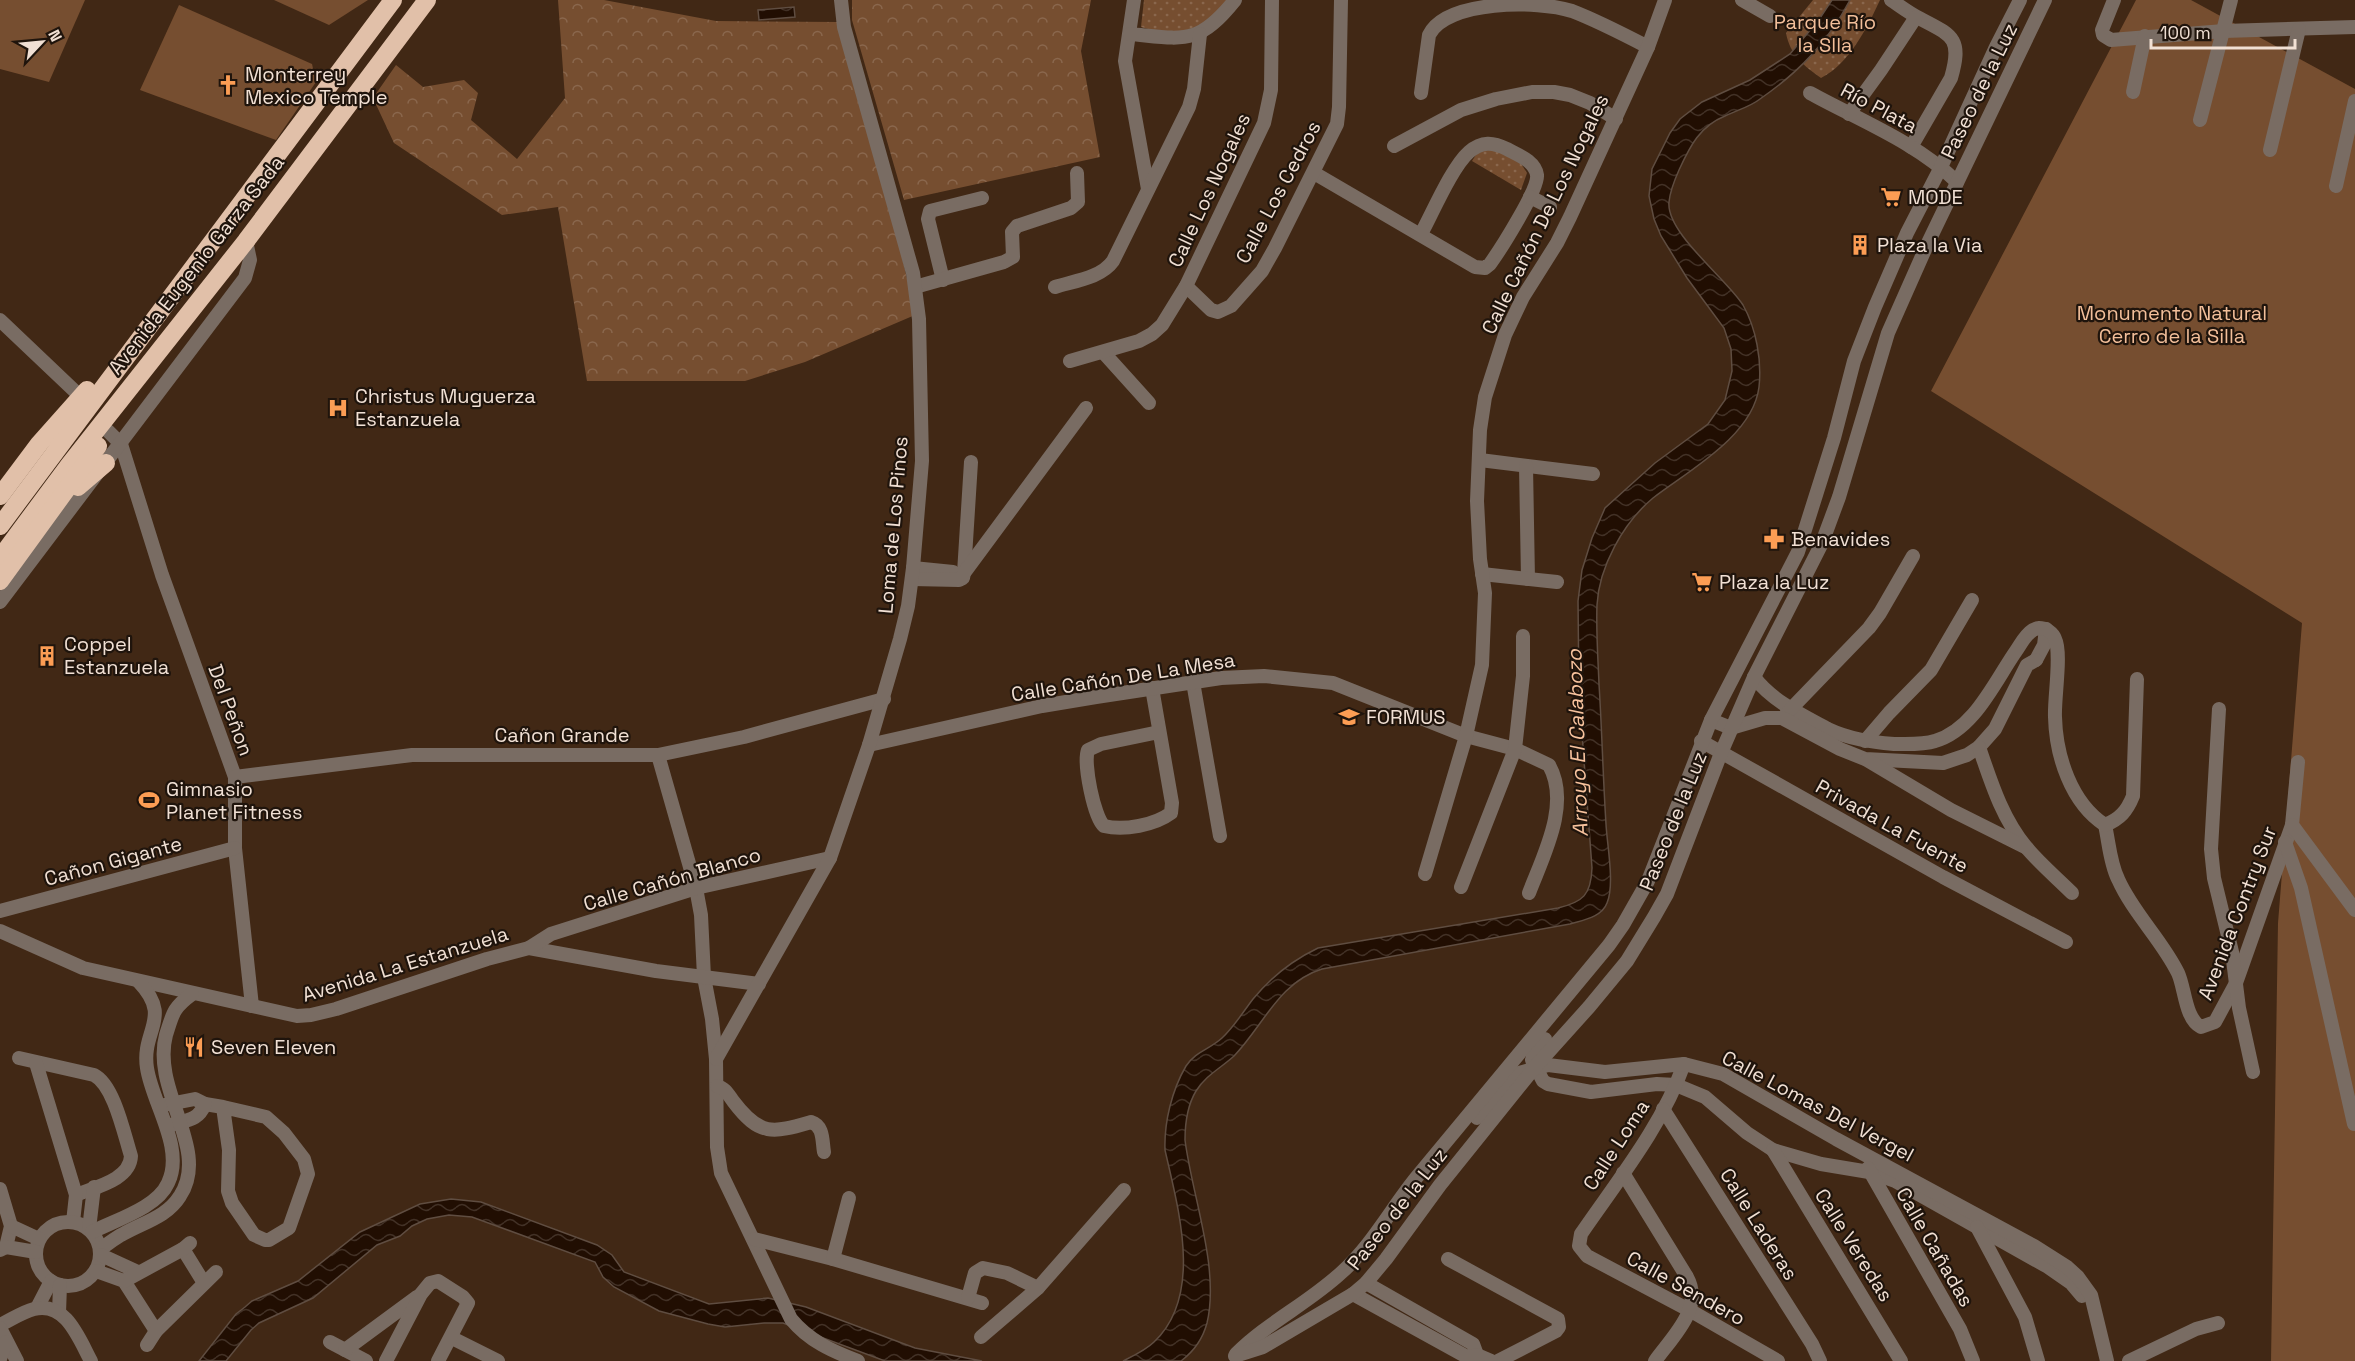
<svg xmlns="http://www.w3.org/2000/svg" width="2355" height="1361" font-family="'Space Grotesk',sans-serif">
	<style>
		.grass { fill: #764e30 }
		.forest { fill: url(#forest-crowns) }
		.park { fill: url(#park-dots) }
		.water { fill: url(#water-waves); stroke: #5f4d41; stroke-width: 1.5 }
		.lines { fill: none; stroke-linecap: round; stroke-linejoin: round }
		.minor { stroke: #796c63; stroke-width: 14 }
		.highway { stroke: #e1c0a9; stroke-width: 18 }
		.labels { text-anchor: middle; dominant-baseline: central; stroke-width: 4.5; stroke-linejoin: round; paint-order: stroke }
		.park-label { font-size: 20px; fill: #f3bf9a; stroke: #1f140c }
		.poi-label { font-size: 20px; fill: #f1e0d4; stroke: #1f140c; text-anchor: start }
		.street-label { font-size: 20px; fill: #f1e0d4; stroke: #1f140c }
		.water-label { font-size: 21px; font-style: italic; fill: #f8c39e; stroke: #1f140c }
	</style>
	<defs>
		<pattern id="forest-crowns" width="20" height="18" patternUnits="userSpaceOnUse" patternTransform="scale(1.5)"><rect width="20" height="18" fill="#764e30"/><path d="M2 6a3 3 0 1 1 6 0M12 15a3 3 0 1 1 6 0" fill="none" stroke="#8a674d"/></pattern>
		<pattern id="park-dots" width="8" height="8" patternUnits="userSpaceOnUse" patternTransform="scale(1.5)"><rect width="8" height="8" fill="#764e30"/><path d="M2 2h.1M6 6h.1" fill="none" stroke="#8a674d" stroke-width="1.8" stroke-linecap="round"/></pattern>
		<pattern id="water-waves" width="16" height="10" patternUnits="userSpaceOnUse" patternTransform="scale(1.5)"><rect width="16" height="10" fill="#210e02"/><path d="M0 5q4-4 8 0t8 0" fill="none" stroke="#423126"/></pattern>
	</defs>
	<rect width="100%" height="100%" fill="#412815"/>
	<g class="grass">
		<polygon points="85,0 49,82 0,69 0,0"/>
		<polygon points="274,0 368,0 329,25"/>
		<polygon points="2136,0 2191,0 2355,89 2355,1361 2271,1361 2278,923 2302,623 1931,391"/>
		<polygon points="179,5 312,64 316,82 276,140 140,90"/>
	</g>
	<g class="forest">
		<polygon points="558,0 604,0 716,21 838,22 900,247 915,315 805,362 745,381 587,381 558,207 502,215 394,143 373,98 396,65 423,87 464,80 478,93 471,120 517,159 565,98"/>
		<polygon points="852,0 1091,0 1081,51 1100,157 904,200 852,20"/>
	</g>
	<g class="park">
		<path d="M 1144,0 L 1230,0 C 1199,34 1186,40 1141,27 Z"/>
		<path d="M 1813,0 L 1880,0 C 1867,28 1849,64 1821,78 C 1804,66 1790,55 1786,33 Z"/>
		<polygon points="1493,146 1520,162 1527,173 1521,190 1472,161 1479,150"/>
	</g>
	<g class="water">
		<path d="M 1832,0 L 1850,0 C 1828,42 1799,72 1760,99 C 1750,107 1737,110 1725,116 C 1700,126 1690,146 1679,170 C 1675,179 1670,191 1669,202 C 1666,233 1727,279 1743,305 C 1756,328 1762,360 1759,387 C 1753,436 1688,471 1653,498 C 1623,523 1599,567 1597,605 C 1596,632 1598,658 1599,684 C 1602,731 1603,778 1606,824 C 1607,845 1615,884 1607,903 C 1602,917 1583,920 1570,924 L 1322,969 C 1279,982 1263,1026 1234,1056 C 1221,1068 1206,1075 1196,1091 C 1187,1106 1185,1123 1185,1140 C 1192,1196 1220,1268 1207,1323 C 1203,1338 1193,1352 1181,1361 L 1123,1361 C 1133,1356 1146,1350 1154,1342 C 1204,1295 1178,1208 1165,1150 C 1164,1122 1172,1090 1186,1066 C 1195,1052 1210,1049 1222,1038 C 1234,1027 1243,1012 1253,999 C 1271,977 1293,960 1318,948 L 1558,908 C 1583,902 1591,895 1592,868 L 1579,693 L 1578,601 L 1582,570 L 1592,538 L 1605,508 L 1655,463 L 1708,424 L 1725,400 L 1732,371 L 1731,349 L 1724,328 L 1687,278 L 1661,236 L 1654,219 L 1649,196 L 1652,169 L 1670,133 L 1680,119 L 1702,102 L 1750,80 L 1790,54 L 1818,21 Z"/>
		<polygon points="794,7 795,17 759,20 758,10"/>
		<polygon points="451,1199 481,1202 597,1245 612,1255 624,1272 709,1304 768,1298 806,1307 915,1348 982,1361 885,1361 783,1323 764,1323 725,1327 708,1324 659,1311 614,1287 603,1277 595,1262 472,1217 449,1215 427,1219 412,1226 400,1236 377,1245 313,1298 259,1323 251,1330 226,1361 199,1361 236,1314 245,1307 252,1301 298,1281 360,1232 420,1204"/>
	</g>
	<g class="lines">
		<g class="minor">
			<polyline points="1134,0 1125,61 1148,189"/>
			<polyline points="1742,0 1770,16"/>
			<path d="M 1891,0 C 1900,6 1909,13 1919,18 C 1951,35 1963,37 1951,78 L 1911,147"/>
			<polyline points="2114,0 2102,30 2103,35 2111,40 2224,31 2355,27"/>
			<path d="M 1130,34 C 1184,39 1198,46 1235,0"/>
			<polyline points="2133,92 2145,36"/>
			<path d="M 1421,93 L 1429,35 C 1446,0 1538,0 1572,11 C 1598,21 1623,34 1648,47"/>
			<path d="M 1810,93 C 1859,120 1916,142 1957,182"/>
			<polyline points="1849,114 1881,70 1916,17"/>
			<polyline points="2200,120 2231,0"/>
			<polyline points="1394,146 1461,110 1496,99 1532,92 1554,92 1570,95 1590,103 1616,119"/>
			<polyline points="2270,150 2299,29"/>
			<path d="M 1314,173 L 1475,267 L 1485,268 L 1490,264 C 1500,250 1539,189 1537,175 C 1535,161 1518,155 1507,149 C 1493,142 1482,141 1469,152 C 1452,167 1433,212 1421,234"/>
			<polyline points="2336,186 2355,101"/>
			<polyline points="1530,197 1550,207"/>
			<polyline points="943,280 928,219 930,211 982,198"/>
			<polyline points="1186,286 1211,310 1218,312 1231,306 1262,271 1275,248 1337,124 1339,107 1341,0"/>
			<polyline points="915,287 1004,262 1013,257 1012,232 1017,226 1071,208 1078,202 1077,173"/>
			<path d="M 1055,287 C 1074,281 1101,278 1113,261 L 1189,107 L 1194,89 L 1200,34"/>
			<polyline points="0,320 81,397"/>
			<polyline points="1103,352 1149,403"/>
			<polyline points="1070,361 1139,341 1152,334 1162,325 1186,286 1264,123 1271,90 1272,0"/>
			<polyline points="108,431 121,444 162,575 235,777 235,848 252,1006"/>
			<polyline points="1480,460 1593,474"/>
			<polyline points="1526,466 1528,579"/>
			<polyline points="913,568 953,572"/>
			<polyline points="964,573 971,462"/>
			<polyline points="1482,574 1557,582"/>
			<polyline points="912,579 959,580 963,578 964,573 1086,408"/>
			<polyline points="0,602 245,278 250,260 246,241"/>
			<polyline points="2036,660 2044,645 2046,629"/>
			<path d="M 1754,677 C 1772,701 1802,715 1828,729 C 1849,739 1871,742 1894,744 C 1907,744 1923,745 1935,741 C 1974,730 1995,681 2016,651 C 2021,644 2025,635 2033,630 C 2038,627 2041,628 2046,629 C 2050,632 2054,634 2055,639 C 2062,653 2054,698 2055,717 C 2056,756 2071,803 2105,825 C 2109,843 2110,863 2118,879 C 2133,913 2162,940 2178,973 C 2185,988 2185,1019 2201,1027 L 2215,1022 L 2236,983 L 2292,825 L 2298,762"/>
			<polyline points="1193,682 1220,836"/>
			<path d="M 1152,688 L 1172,803 L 1171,813 C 1155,825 1124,831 1104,826 C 1094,817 1083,763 1088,750 L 1101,744 L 1159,732"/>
			<polyline points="2219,709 2211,849 2214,878 2232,952 2239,1008 2253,1072"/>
			<polyline points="1786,714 1869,628 1880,613 1913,556"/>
			<polyline points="1711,720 1731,728 1765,718 1782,718 1840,749 1865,759 1943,763 1967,755 1979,747 1995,729 2027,665 2036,660"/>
			<polyline points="1701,741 1943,877 2066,942"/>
			<polyline points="1865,741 1889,713 1931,670 1972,600"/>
			<path d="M 869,745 L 1042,706 L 1096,697 L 1221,678 L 1264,676 L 1333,683 L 1466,736 L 1515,749 L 1549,765 C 1571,804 1543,856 1529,893"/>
			<path d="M 1979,747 C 1991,782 2002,818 2026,847 C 2040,864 2057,878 2072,893"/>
			<path d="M 658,755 L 696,888 L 701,915 L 704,977 L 712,1019 L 716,1059 L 717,1147 L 721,1173 L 791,1319 C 809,1341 832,1351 858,1361"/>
			<polyline points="1867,760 1951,810 2027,848"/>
			<polyline points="235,777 412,755 658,755 744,737 884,699"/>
			<path d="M 2105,825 C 2120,819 2127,811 2133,796 L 2137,679"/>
			<polyline points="2292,825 2355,910"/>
			<polyline points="2285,842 2301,888 2354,1124"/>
			<polyline points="1425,874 1466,736 1482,665 1485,593 1480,559 1477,501 1480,430 1485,397 1505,335 1523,297 1557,243 1570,217 1648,47 1665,0"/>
			<polyline points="1461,887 1515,749 1523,676 1523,636"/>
			<polyline points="0,911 235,848"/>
			<polyline points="0,931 83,968 297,1016 311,1015 336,1009 487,959 529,948 656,971 759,984"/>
			<polyline points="529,948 551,934 696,888 830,858"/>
			<polyline points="1545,1039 1534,1053 1532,1060 1543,1081 1548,1084 1591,1092 1657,1084 1676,1085 1705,1097 1747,1133 1773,1150 1821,1164 1869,1172 1895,1181 2048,1267 2071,1283 2082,1296"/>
			<path d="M 19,1058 L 94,1075 C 114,1085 124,1134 131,1156 C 130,1180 95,1187 76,1195"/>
			<polyline points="716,1059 830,858 869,745 900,639 908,606 913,568 922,461 919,319 913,273 844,27 841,0"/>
			<polyline points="36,1063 76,1195 73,1222"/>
			<path d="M 1684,1064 C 1662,1126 1618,1180 1581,1234 L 1579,1246 L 1587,1256 L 1691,1311 L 1778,1361"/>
			<path d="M 717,1086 C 725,1088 728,1094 733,1101 C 760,1137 773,1133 811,1122 C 824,1126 822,1141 824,1152"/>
			<polyline points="159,1106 195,1099 205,1104 223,1107 266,1117 284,1133 304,1159 308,1174 289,1228 269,1240 265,1240 254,1235 232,1203 228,1191 229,1150 223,1107"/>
			<polyline points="1663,1109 1812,1344 1820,1361"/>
			<polyline points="1477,1118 1519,1073 1548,1065 1605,1072 1684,1064 1723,1074 1836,1139 2034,1246 2067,1267 2078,1277 2091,1295 2107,1361"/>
			<path d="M 171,1125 C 187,1120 198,1121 205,1104"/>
			<polyline points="1773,1150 1901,1361"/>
			<polyline points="1868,1168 1960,1329 1973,1361"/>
			<path d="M 1623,1173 L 1687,1277 C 1704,1308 1673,1336 1655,1361"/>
			<polyline points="0,1189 11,1226 6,1247 0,1250"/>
			<circle cx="68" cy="1254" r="32"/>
			<polyline points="11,1226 39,1239"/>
			<polyline points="1977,1227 2025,1317 2038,1361"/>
			<polyline points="89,1229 94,1187"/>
			<path d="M 92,1232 C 115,1220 157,1208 168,1183 C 185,1148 152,1103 147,1068 C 141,1030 173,1018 139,982"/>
			<polyline points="754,1239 833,1259 982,1303"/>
			<polyline points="6,1247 36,1252"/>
			<path d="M 100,1249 C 108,1244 115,1238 123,1234 C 144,1222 167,1217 180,1196 C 211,1149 151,1091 166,1035 C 173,1013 173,1008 192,994"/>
			<polyline points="183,1249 204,1283"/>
			<polyline points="101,1255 138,1272"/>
			<polyline points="833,1259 849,1198"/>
			<polyline points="1448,1259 1558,1319 1559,1327 1556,1331 1498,1361"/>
			<polyline points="96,1271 124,1281 156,1331"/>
			<polyline points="124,1281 183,1249 190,1243"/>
			<polyline points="1366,1283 1473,1344 1477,1355"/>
			<polyline points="1353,1294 1467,1357 1477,1355 1491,1361"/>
			<polyline points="968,1298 975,1273 983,1268 1007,1273 1038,1288"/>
			<polyline points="37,1308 51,1281"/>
			<polyline points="59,1313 60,1285"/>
			<path d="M 0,1325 C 11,1320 22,1312 34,1309 C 66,1301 79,1339 91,1361"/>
			<polyline points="0,1328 17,1361"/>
			<polyline points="981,1337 1038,1288 1124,1190"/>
			<polyline points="452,1338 498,1361"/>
			<polyline points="330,1342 366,1361"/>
			<polyline points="147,1345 156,1331 216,1272"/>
			<polyline points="345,1350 417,1297"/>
			<path d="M 1236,1354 C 1268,1322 1309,1303 1342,1272 C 1372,1245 1391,1209 1416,1178 L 1609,945 L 1623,925 L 1648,881 L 1711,720 L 1798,552 L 1834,438 L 1854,361 L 1875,307 L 1907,233 L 1941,167 L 1996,47 L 2020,0"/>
			<polyline points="1235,1356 1263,1347 1353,1294 1366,1283 1386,1259 1440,1185 1535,1067 1589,1007 1627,961 1654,917 1667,894 1721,753 1754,677 1822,543 1839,497 1888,333 1927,245 2045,0"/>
			<polyline points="0,1359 6,1342"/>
			<polyline points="386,1361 421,1294 430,1283 438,1281 463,1297 468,1303 438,1361"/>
			<polyline points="2129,1361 2196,1329 2218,1323"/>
		</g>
		<g class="highway">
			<polyline points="78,487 106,463"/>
			<polyline points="0,496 39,444 87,390"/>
			<polyline points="0,526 393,0"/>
			<polyline points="0,558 69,465 246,241 427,0"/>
			<polyline points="0,581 98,446"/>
		</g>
	</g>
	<defs>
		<g id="church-bare" transform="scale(1.62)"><path d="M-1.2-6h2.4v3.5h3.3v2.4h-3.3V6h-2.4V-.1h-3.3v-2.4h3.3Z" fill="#fc9d54" stroke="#1f140c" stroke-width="2.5" paint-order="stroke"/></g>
		<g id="supermarket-bare" transform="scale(1.62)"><path d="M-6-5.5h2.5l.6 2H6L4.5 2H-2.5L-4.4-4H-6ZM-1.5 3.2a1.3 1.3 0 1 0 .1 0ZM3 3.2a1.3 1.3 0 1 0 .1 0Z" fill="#fc9d54" stroke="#1f140c" stroke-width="2.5" paint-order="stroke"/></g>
		<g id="building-bare" transform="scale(1.62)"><path d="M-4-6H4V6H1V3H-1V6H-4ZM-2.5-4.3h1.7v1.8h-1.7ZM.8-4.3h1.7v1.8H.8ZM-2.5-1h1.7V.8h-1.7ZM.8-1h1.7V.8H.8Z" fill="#fc9d54" stroke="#1f140c" stroke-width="2.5" paint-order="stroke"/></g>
		<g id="hospital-bare" transform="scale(1.62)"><path d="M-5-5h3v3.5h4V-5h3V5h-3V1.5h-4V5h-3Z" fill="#fc9d54" stroke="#1f140c" stroke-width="2.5" paint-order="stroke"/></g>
		<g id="pharmacy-bare" transform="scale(1.62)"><path d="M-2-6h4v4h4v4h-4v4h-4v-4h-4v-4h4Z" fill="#fc9d54" stroke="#1f140c" stroke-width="2.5" paint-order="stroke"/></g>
		<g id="school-bare" transform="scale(1.62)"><path d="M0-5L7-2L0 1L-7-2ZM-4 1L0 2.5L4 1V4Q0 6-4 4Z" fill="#fc9d54" stroke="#1f140c" stroke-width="2.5" paint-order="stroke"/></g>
		<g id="stadium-bare" transform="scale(1.62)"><path d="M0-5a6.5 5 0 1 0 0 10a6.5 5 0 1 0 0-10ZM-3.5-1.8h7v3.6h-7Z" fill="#fc9d54" stroke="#1f140c" stroke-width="2.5" paint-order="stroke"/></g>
		<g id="restaurant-bare" transform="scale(1.62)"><path d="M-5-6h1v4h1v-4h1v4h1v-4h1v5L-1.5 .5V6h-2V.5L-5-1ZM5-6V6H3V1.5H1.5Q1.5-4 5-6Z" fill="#fc9d54" stroke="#1f140c" stroke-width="2.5" paint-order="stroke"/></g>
	</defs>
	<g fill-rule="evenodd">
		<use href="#church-bare" x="228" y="85"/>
		<use href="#supermarket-bare" x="1891" y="197"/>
		<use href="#building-bare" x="1860" y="245"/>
		<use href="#hospital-bare" x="338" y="408"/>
		<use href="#pharmacy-bare" x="1774" y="539"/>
		<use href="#supermarket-bare" x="1702" y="582"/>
		<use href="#building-bare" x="47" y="656"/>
		<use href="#school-bare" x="1349" y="717"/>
		<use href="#stadium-bare" x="149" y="800"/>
		<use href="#restaurant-bare" x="194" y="1047"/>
	</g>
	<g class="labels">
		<g class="park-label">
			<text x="1825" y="22">Parque Río<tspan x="1825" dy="23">la Slla</tspan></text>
			<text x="2172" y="313">Monumento Natural<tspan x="2172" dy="23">Cerro de la Silla</tspan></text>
		</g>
		<g class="poi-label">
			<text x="245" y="74">Monterrey<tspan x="245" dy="23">Mexico Temple</tspan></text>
			<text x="1908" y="197">MODE</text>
			<text x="1877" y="245">Plaza la Via</text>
			<text x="355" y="396">Christus Muguerza<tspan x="355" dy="23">Estanzuela</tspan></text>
			<text x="1791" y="539">Benavides</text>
			<text x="1719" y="582">Plaza la Luz</text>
			<text x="64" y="644">Coppel<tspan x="64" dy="23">Estanzuela</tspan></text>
			<text x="1366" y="717">FORMUS</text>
			<text x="166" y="789">Gimnasio<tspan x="166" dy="23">Planet Fitness</tspan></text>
			<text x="211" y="1047">Seven Eleven</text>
		</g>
		<g class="street-label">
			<text transform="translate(1979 91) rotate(-64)">Paseo de la Luz</text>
			<text transform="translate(1879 108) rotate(28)">Río Plata</text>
			<text transform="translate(1209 190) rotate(-65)">Calle Los Nogales</text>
			<text transform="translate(1278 192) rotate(-62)">Calle Los Cedros</text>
			<text transform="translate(1545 214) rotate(-64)">Calle Cañón De Los Nogales</text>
			<text transform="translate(196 265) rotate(-52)">Avenida Eugenio Garza Sada</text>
			<text transform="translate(893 525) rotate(-85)">Loma de Los Pinos</text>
			<text transform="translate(1123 677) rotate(-9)">Calle Cañón De La Mesa</text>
			<text transform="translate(231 710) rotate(70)">Del Peñon</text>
			<text x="562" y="735">Cañon Grande</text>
			<text transform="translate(1673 821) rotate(-68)">Paseo de la Luz</text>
			<text transform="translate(1892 826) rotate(29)">Privada La Fuente</text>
			<text transform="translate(113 861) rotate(-15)">Cañon Gigante</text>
			<text transform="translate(672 879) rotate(-16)">Calle Cañón Blanco</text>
			<text transform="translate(2237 913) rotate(-69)">Avenida Contry Sur</text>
			<text transform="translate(405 964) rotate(-17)">Avenida La Estanzuela</text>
			<text transform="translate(1818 1106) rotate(28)">Calle Lomas Del Vergel</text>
			<text transform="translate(1616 1145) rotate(-57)">Calle Loma</text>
			<text transform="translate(1397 1209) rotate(-52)">Paseo de la Luz</text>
			<text transform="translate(1759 1224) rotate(58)">Calle Laderas</text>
			<text transform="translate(1854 1245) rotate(58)">Calle Veredas</text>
			<text transform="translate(1935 1247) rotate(60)">Calle Cañadas</text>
			<text transform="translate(1686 1288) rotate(29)">Calle Sendero</text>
		</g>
		<g class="water-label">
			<text transform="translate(1577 743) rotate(-92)">Arroyo El Calabozo</text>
		</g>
	</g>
	<g transform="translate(42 42) rotate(64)" stroke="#1f140c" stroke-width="4.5" paint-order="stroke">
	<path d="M0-4.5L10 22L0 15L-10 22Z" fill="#f1e0d4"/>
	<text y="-9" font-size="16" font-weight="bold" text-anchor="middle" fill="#f1e0d4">N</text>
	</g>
	<path d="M2151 39v9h144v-9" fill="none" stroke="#f1e0d4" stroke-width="3"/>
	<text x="2160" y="39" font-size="18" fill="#f1e0d4" stroke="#1f140c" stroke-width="4.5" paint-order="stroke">100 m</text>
</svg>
